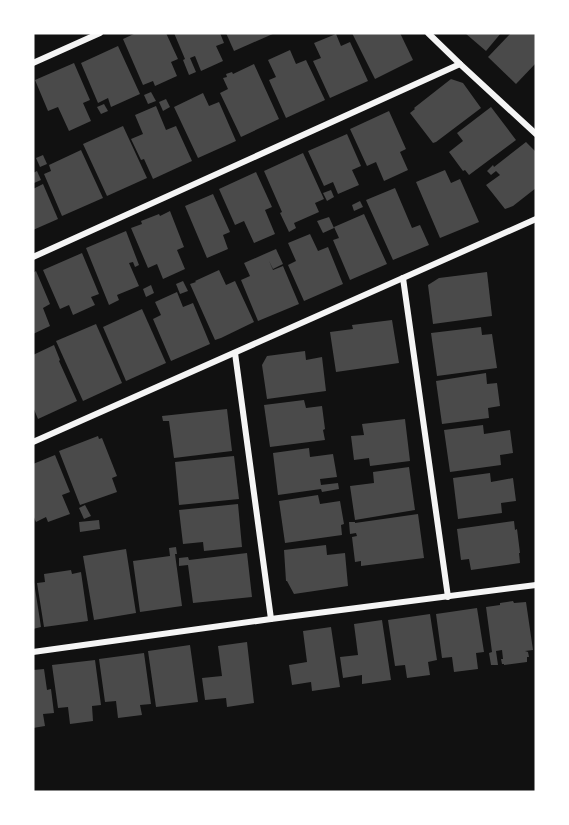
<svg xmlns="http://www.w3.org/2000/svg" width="569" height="825" font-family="Figtree,sans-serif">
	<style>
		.building { fill: #4a4a4a }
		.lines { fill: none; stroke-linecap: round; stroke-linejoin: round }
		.minor { stroke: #f5f5f5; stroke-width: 6 }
	</style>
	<rect width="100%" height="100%" fill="#111"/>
	<g class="building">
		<polygon points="136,33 166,33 178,59 171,62 177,76 155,86 153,81 143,85 123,39"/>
		<polygon points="174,33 220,33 224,43 216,46 223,61 201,71 195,56 190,58 196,72 189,75 183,60 185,59"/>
		<polygon points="226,33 275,33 234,51"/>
		<polygon points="352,33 400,33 413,60 375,79"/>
		<polygon points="465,33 501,33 486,51"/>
		<polygon points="511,33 536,33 536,63 516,84 488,57"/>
		<polygon points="336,34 341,46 350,42 368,81 330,98 313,61 321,58 314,43"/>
		<polygon points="118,46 140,94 111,107 108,98 98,103 81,63"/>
		<polygon points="290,50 296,64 306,60 325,100 286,118 269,80 276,77 268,60"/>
		<polygon points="74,63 90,100 83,103 91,121 69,131 58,107 48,111 35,80"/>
		<polygon points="254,64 279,119 241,137 220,93 228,89 223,78 227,77 226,74 232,72 233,74"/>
		<polygon points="451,79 463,83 481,108 436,142 433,143 410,113 415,109 414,108"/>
		<polygon points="151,92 156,101 148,104 144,95"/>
		<polygon points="203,93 209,106 219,102 236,141 198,158 174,107"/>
		<polygon points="166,99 170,107 163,111 159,102"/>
		<polygon points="104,104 108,111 101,114 97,107"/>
		<polygon points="156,106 166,130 176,126 192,161 153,179 144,159 141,160 131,139 143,134 135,115"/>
		<polygon points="491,107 516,140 469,175 465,170 463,171 449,152 463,141 457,133"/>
		<polygon points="389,111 406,149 400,152 408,170 384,181 376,162 367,166 350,129"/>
		<polygon points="123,126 147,178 107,196 83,144"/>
		<polygon points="347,134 361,166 352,170 359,185 338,194 333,182 324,186 308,151"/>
		<polygon points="526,142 536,152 536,188 513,206 505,209 486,185 500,175 496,171 491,175 487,171 493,165 494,167"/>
		<polygon points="81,150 103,198 62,216 44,174 51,171 49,165"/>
		<polygon points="303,153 324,199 315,203 319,212 294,223 296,228 289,232 280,213 282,212 264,171"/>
		<polygon points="43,155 47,164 40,167 36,158"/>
		<polygon points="445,170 451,183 460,179 479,222 440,238 416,182"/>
		<polygon points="37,171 41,180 34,183 33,173"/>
		<polygon points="256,172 272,207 265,210 275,234 254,243 244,221 235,225 219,189"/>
		<polygon points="43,184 58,219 33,230 33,189"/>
		<polygon points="395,188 412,228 420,225 429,245 393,260 366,200"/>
		<polygon points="331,190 334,197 327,201 323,193"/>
		<polygon points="213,194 230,232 223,235 228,249 207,258 185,206"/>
		<polygon points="360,201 363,207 354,211 352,205"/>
		<polygon points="170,211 184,247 177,250 185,269 163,279 157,264 148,268 131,228 142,224 141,221 159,214 160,216"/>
		<polygon points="364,214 387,264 350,280 333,240 339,238 334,227"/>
		<polygon points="329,217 334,228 323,233 317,221"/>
		<polygon points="126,231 139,265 135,267 133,262 129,263 139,286 117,295 119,300 109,305 86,248"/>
		<polygon points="310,234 318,251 328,247 343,284 304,301 288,265 296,261 288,243"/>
		<polygon points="276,249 283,264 273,269 269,261 273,270 283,266 299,304 258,321 241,280 250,276 244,263"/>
		<polygon points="82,253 99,294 91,297 95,305 73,315 69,305 60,309 43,270"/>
		<polygon points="219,270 226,285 235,281 254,322 221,338 215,340 190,284 196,282 195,281"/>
		<polygon points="36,271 50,304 43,308 50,326 33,334 33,273"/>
		<polygon points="487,272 492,316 433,324 428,285 439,278"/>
		<polygon points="183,281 188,291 180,294 176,284"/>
		<polygon points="151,285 154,293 146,297 143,289"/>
		<polygon points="177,292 183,307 193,303 210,344 171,361 153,319 161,315 155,302"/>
		<polygon points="142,309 166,363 126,381 103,327"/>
		<polygon points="392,320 399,363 336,372 330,332 353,329 352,325"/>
		<polygon points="96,324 122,383 83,401 56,341"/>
		<polygon points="481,327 482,335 492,334 497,368 437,376 431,333"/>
		<polygon points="54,345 60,360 59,361 77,401 38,419 33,407 33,355"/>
		<polygon points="305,351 306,360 322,357 326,391 267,399 262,365 267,356"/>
		<polygon points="486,373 487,384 497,383 500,406 488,408 489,418 442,424 436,381"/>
		<polygon points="304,400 306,408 322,406 325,429 323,430 325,440 270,447 264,405"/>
		<polygon points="227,409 232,451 174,458 169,421 163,421 162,416"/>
		<polygon points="405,419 410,461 370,466 369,458 354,460 351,436 364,435 362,424"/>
		<polygon points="483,425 484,434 510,430 513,453 500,455 501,465 450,472 444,430"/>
		<polygon points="98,436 99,439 102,438 117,476 112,478 117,492 80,505 59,451"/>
		<polygon points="309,448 310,457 333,454 337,477 320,479 321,485 338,483 339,489 322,492 321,489 278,495 273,453"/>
		<polygon points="55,455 70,492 62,495 70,514 48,522 46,517 36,522 33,515 33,464"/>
		<polygon points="234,456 239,499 179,505 175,462"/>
		<polygon points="409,467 415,510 355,520 350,486 374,483 373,472"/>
		<polygon points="490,473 491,482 513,478 516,501 501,503 502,513 458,519 453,478"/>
		<polygon points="318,495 320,504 340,501 344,524 341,525 342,535 285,543 279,501"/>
		<polygon points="238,504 242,547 204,551 203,542 183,544 179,510"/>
		<polygon points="85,505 91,516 84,519 79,508"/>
		<polygon points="418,514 424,558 361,566 361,561 355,562 352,537 357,536 356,533 350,534 349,522 355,522 355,523"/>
		<polygon points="99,520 100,529 80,532 79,522"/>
		<polygon points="514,521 515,530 517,529 520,553 519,553 520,563 471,570 469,559 461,560 457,529"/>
		<polygon points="326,545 327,555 345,553 348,586 294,594 287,581 286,581 284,550"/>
		<polygon points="176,547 177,554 175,554 182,606 140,612 133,561 170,556 169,548"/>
		<polygon points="126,549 136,613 94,620 83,556"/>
		<polygon points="247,553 252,597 193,603 188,565 179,566 179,558 188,557 189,560"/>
		<polygon points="71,570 72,574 81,572 88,621 44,627 37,583 45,582 44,574"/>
		<polygon points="33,582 34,582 41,627 33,629"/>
		<polygon points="513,601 514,603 526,602 533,650 525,651 528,652 529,657 527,657 527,662 504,665 504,664 502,664 501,659 503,659 502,650 496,651 498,665 491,665 489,653 492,652 486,607 500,605 500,603"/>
		<polygon points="477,608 484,652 476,653 478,669 454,672 452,657 442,658 436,614"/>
		<polygon points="430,614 437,660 428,662 430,675 407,678 405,665 395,666 388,620"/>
		<polygon points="382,620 391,680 362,684 362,675 343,678 340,657 358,655 354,624"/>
		<polygon points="331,627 340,687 312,691 311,682 292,685 289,665 307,662 303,631"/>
		<polygon points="247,642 254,703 227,707 226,698 205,700 202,678 222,676 218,646"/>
		<polygon points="190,645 198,702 156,707 148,651"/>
		<polygon points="144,653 151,704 140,705 142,715 118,718 116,701 105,702 99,659"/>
		<polygon points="95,660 101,705 92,706 93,721 70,724 68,707 58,708 52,665"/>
		<polygon points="44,669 47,690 51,689 54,713 43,714 45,726 33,728 33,670"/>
	</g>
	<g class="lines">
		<g class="minor">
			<polyline points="428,33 460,64 536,134"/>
			<polyline points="33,63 100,33"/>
			<polyline points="33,257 460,64"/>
			<polyline points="403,278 448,597"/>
			<polyline points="235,353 271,619"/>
			<polyline points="33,442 536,219"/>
			<polyline points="33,652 271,619 536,585"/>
		</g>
	</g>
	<rect width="569" height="825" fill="none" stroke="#ffffff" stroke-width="69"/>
</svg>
